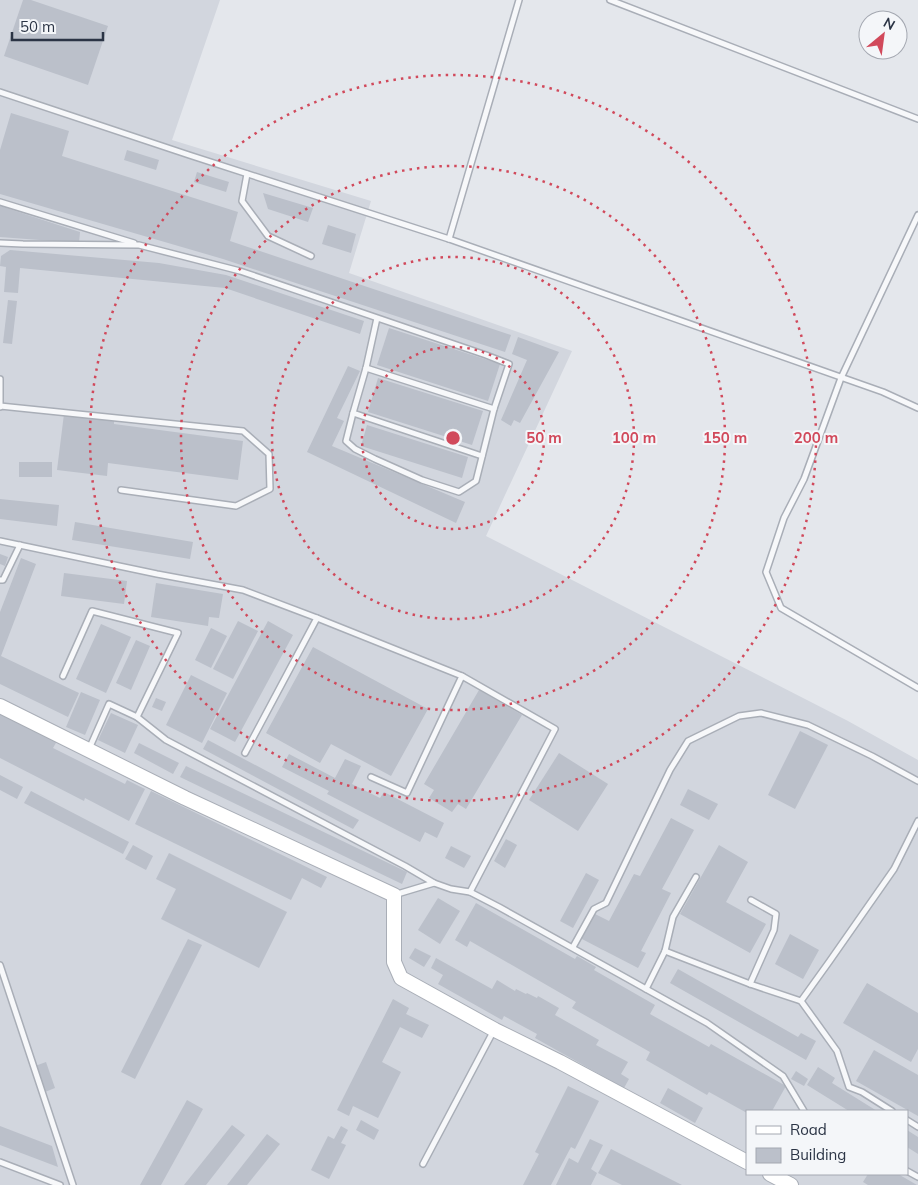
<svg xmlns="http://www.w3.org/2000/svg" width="918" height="1185" font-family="Mulish,sans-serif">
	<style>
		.built { fill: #d2d6de; fill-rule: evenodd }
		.building { fill: #bbc0ca }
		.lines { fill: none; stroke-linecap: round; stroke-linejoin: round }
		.lane-casing { stroke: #a9aeb7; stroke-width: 8 }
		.secondary-casing { stroke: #a9aeb7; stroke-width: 16 }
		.lane { stroke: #f7f8fa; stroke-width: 5 }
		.secondary { stroke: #fff; stroke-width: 14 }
		.ring { fill: none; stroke: #d1495b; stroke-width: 2.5; stroke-dasharray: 2.5 5 }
		.centre { fill: #d1495b; stroke: #f4f6f9; stroke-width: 2.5 }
		.ring-label { font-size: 15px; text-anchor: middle; font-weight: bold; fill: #d1495b; stroke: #f4f6f9; stroke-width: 4; stroke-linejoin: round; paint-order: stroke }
	</style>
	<rect width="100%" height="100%" fill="#e4e7ec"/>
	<path class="built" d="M 0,0 L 220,0 L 172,140 L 371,201 L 349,273 L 572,351 L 486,536 L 848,721 L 918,760 L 918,1185 L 0,1185 ZM 747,1111 L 907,1111 L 907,1174 L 747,1174 Z"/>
	<g class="building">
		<polygon points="23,0 31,0 108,26 88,85 4,56"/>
		<polygon points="11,113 69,131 62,156 238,212 230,241 511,335 505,352 223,259 0,194 0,150"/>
		<polygon points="127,150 159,160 156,170 124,160"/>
		<polygon points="197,172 229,182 226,192 194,182"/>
		<polygon points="263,193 313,208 308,222 268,209"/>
		<polygon points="0,206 80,232 79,243 0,237"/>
		<polygon points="328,225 356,234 351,253 322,244"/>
		<polygon points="10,250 159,263 226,275 364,321 360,334 225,288 20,268 18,293 4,292 6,267 0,266 1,256"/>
		<polygon points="8,300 17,301 12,344 3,343"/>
		<polygon points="389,328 500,364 488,401 377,365"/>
		<polygon points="518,337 559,352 520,423 514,420 511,426 501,420 527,360 512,354"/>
		<polygon points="348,366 360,371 337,418 344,421 332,446 465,502 456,523 307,452"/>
		<polygon points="378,378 483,411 472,445 368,412"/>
		<polygon points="64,414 114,421 114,424 243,441 238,480 108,463 107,476 57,470"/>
		<polygon points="367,425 468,457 462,478 361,446"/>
		<rect x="19" y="462" width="33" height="15"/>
		<polygon points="0,499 59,505 57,526 0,519"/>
		<polygon points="75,522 193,542 190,559 72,540"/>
		<polygon points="0,554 8,557 5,566 0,564"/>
		<polygon points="21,558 36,564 1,656 79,693 68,717 0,684 0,612"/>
		<polygon points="64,573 127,581 124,604 61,596"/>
		<polygon points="156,583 223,594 219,618 209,617 208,626 151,617"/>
		<polygon points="238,621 258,631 233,679 213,669"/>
		<polygon points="268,621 293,635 235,742 210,729"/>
		<polygon points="101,624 131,637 106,693 76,679"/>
		<polygon points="211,628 227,636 211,668 195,660"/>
		<polygon points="136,640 150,646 131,690 116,683"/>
		<polygon points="313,647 428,709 391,776 331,744 320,763 266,733"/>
		<polygon points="191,675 227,693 202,743 166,725"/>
		<polygon points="479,690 522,715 466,809 458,804 452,812 429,798 434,790 424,784"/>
		<polygon points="81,692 100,700 85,735 66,727"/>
		<polygon points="156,698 166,702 162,711 152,707"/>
		<polygon points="1,713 57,741 53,748 125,784 127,780 145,789 129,821 85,798 84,801 0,758 0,715"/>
		<polygon points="111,713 138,725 125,753 98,740"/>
		<polygon points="800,731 828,745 795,809 768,795"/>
		<polygon points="208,740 359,820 353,829 203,749"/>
		<polygon points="139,743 179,763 173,774 134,753"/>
		<polygon points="559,753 608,784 578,831 529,800"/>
		<polygon points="289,754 335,778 345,759 361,766 352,784 380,798 384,792 444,823 437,838 425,832 420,842 327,794 329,791 282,767"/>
		<polygon points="186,766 407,872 402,884 180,777"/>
		<polygon points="0,775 23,787 17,799 0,790"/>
		<polygon points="688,789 718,804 709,820 680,805"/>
		<polygon points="31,791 129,842 123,854 24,803"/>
		<polygon points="151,791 327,877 321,888 302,878 291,900 135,824"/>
		<polygon points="671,818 694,830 662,889 671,893 641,951 646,953 638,968 580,938 593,913 609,921 634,874 640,876"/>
		<polygon points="506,839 517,845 505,868 494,861"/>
		<polygon points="133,845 153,856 146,870 125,859"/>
		<polygon points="719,845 748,862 726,902 766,924 750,953 680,914"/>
		<polygon points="451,846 471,856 464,868 445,858"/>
		<polygon points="169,853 287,912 259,968 161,919 176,889 156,879"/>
		<polygon points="586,873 599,880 573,928 560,921"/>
		<polygon points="438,898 460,911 440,944 418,930"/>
		<polygon points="476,903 575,959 577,956 596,967 594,970 655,1005 650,1014 709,1047 711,1044 786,1086 772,1111 747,1111 747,1113 709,1092 707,1095 646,1060 650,1052 572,1008 576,1002 470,941 467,947 455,940"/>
		<polygon points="790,934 819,950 803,979 775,964"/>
		<polygon points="188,939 202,945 135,1079 121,1072"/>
		<polygon points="415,948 431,956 424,967 409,958"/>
		<polygon points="436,958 492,989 497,980 515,991 516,989 526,994 527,993 537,998 538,996 559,1008 555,1015 599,1040 596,1045 628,1062 621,1074 629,1079 624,1088 535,1038 537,1034 504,1016 502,1020 438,984 443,975 431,968"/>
		<polygon points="678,969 798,1037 801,1033 816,1041 806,1060 670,983"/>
		<polygon points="867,983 918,1013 918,1049 911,1062 843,1023"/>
		<polygon points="393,999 409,1008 406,1014 429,1025 422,1038 400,1027 382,1062 401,1072 378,1118 353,1106 349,1116 337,1110"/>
		<polygon points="874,1050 918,1075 918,1116 856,1081"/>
		<polygon points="46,1062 55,1088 45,1092 35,1066"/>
		<polygon points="818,1067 835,1078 832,1083 877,1111 849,1111 807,1085"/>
		<polygon points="796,1071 808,1079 804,1086 791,1079"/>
		<polygon points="568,1086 599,1101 575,1149 571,1147 551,1185 523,1185 539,1154 535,1152"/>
		<polygon points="668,1088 703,1108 695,1123 660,1103"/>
		<polygon points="187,1100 203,1109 161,1185 140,1185"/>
		<polygon points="361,1120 379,1130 374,1140 356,1130"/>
		<polygon points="232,1125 245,1135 206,1185 184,1185"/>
		<polygon points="0,1126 52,1146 58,1167 0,1145"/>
		<polygon points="341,1126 348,1130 341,1143 346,1145 329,1179 311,1170 328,1136 334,1139"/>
		<polygon points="907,1130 918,1137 918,1154 907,1147"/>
		<polygon points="267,1134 280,1144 247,1185 227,1185"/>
		<polygon points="590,1139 603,1145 591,1169 597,1173 591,1185 556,1185 569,1158 578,1163"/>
		<polygon points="611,1149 682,1185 622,1185 598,1173"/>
		<polygon points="868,1174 898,1174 917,1185 868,1185 863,1182"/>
	</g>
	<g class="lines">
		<g class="lane-casing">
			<g id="lane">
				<polyline points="610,0 918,119"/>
				<polyline points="0,92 189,155 449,239 883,392 918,408"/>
				<polyline points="247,174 242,201 268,236 311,256"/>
				<polyline points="0,202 134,243"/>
				<polyline points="918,215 841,378 804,479 784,518 766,572 781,608 918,688"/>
				<polyline points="449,239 519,0"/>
				<polyline points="0,243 23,244 139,245 240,271 486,355 509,364 494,409 476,481 459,492 422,480 375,459 355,449 346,441 353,413 366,368 377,318"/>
				<polyline points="366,368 494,409"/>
				<polyline points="0,379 0,406"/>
				<polyline points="0,407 0,406 243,431 269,454 270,489 236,506 121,490"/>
				<polyline points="353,413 482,456"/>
				<polyline points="0,541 157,574 243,590 317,618"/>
				<polyline points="0,580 3,580 20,545"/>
				<polyline points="63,676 92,611 178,633 137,717 109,704 89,749"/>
				<polyline points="462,676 555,729 470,892"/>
				<polyline points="137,717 166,740 405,866 434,883 394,895"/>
				<polyline points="245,753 317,618 462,676 407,793 371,777"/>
				<polyline points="434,883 451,889 470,892 499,907 646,989 665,951 673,917 696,877"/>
				<polyline points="573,947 594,909 606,903 670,770 688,741 739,716 761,713 808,725 872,756 918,781"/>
				<polyline points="665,951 750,984 801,1001 837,1051 849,1087 862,1092 892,1111"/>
				<polyline points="0,965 73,1185"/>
				<polyline points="750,984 774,930 776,914 751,900"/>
				<polyline points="646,989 707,1023 783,1076 804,1111"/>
				<polyline points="801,1001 829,962 894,869 918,821"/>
				<polyline points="907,1120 918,1127"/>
				<polyline points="0,1162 60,1185"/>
				<polyline points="423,1164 494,1030"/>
				<polyline points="907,1171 918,1177"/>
			</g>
		</g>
		<g class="secondary-casing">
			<g id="secondary">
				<polyline points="0,706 185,798 394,895 394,962 401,978 495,1030 560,1062 747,1162"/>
				<polyline points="770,1174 791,1185"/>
			</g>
		</g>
		<use href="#lane" class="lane"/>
		<use href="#secondary" class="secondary"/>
	</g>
	<g class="ring">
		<circle cx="453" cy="438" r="91"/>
		<circle cx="453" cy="438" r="181"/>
		<circle cx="453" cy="438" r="272"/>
		<circle cx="453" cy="438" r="363"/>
	</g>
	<circle cx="453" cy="438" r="8" class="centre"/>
	<g class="ring-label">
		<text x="544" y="443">50 m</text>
		<text x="634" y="443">100 m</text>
		<text x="725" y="443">150 m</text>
		<text x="816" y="443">200 m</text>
	</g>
	<rect x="746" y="1110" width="162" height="65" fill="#f4f6f9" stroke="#a4a8b1"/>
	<rect x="756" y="1126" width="25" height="8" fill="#ffffff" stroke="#a4a8b1"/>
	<text x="790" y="1135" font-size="15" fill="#2b3445">Road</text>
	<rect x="756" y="1148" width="25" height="15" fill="#bbc0ca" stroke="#a4a8b1"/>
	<text x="790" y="1160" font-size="15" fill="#2b3445">Building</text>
	<g transform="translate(883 35) rotate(29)"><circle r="24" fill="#f4f6f9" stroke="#a4a8b1"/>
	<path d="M0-4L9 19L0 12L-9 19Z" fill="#d1495b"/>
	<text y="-8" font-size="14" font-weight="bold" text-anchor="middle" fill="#2b3445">N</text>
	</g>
	<path d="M12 32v8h91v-8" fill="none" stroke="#2b3445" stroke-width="2.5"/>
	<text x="20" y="32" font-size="15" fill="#2b3445" stroke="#f4f6f9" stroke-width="4" paint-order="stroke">50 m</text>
</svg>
